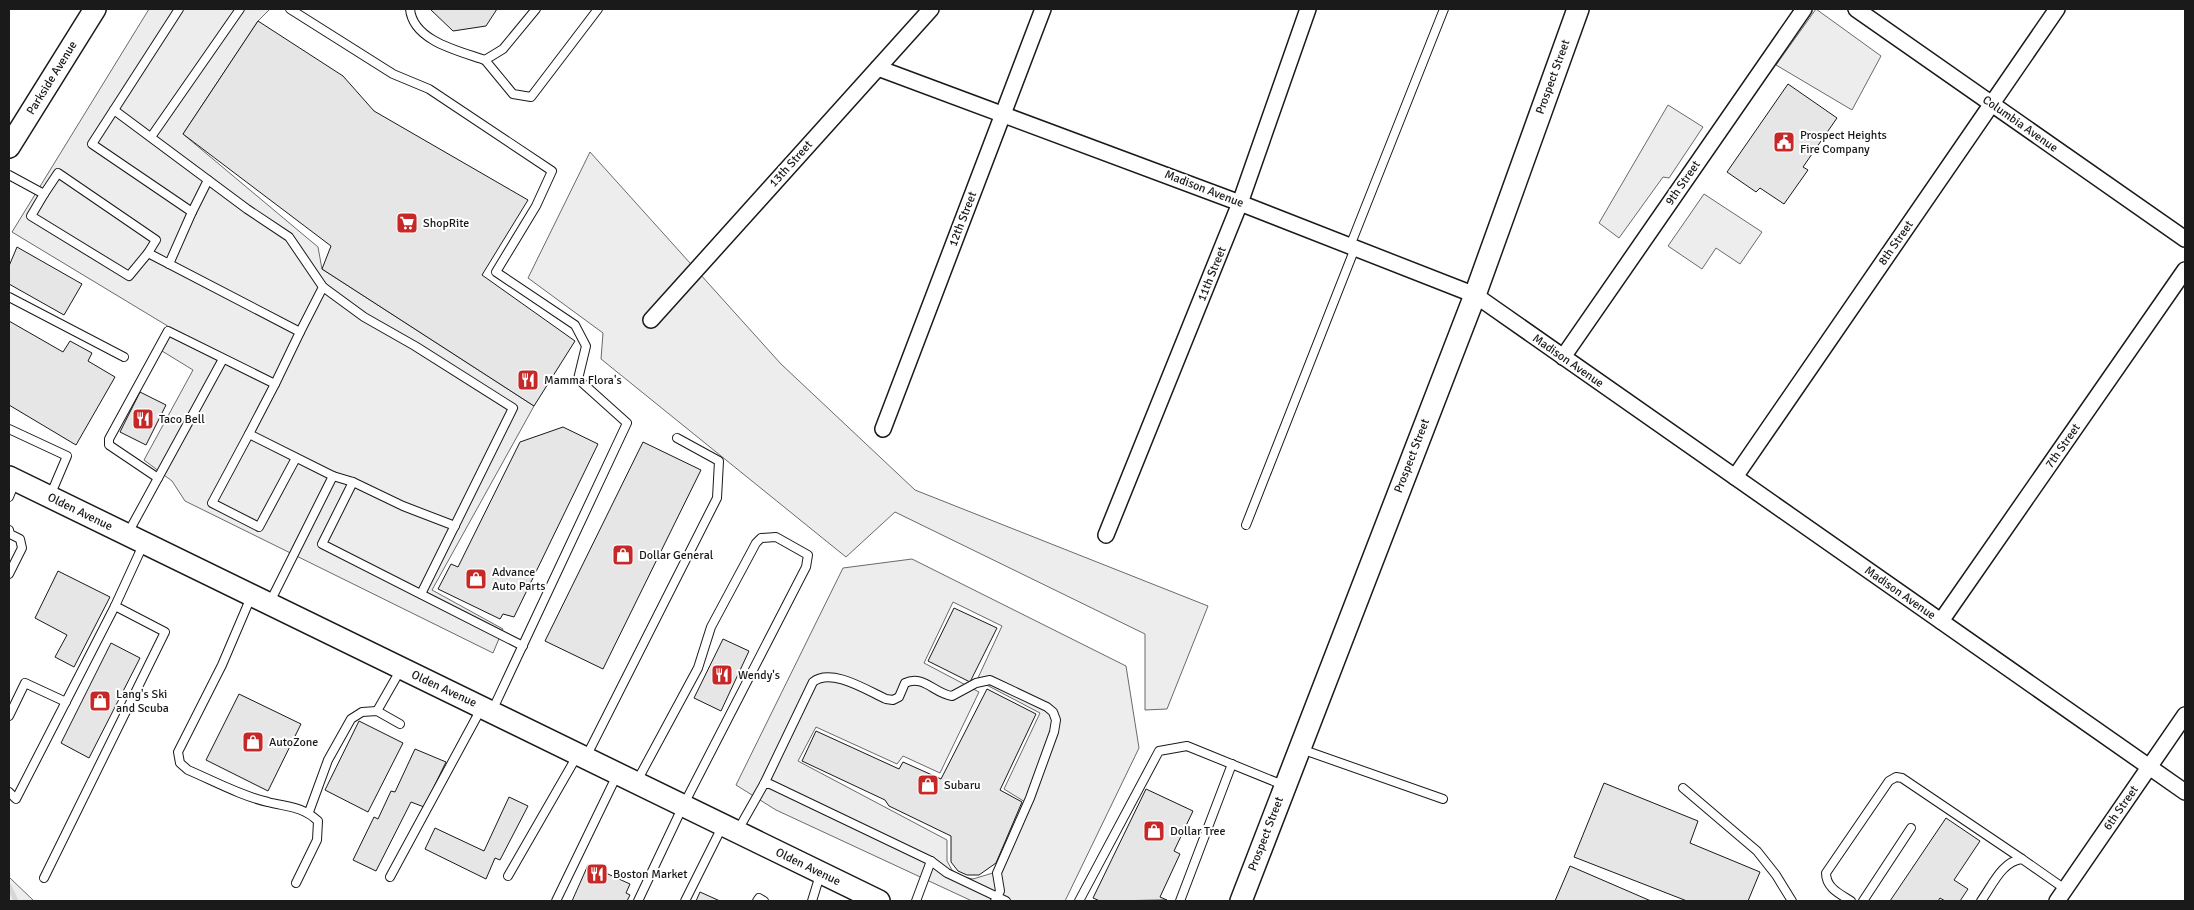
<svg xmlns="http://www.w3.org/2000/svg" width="2194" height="910" font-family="Signika,sans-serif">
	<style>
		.built { fill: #ededed; stroke: #6a6a6a; fill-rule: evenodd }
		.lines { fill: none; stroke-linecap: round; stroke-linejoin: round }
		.stream { stroke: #d7d7d7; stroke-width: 5 }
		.building { fill: #e6e6e6; stroke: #1a1a1a }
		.lane-casing { stroke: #1a1a1a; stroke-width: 10 }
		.street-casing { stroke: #1a1a1a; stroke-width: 18 }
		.secondary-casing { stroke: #1a1a1a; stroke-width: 24 }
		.lane { stroke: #fff; stroke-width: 8 }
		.street { stroke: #fff; stroke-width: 15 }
		.secondary { stroke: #fff; stroke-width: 21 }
		.labels { text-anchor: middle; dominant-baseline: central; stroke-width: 4; stroke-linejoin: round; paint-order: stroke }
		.street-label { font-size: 12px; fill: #1a1a1a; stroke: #fff }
		.poi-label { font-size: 12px; fill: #1a1a1a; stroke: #fff; text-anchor: start }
	</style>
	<rect width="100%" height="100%" fill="#fff"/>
	<g class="built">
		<polygon points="149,9 270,9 258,21 183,134 318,247 322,269 534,406 432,590 503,629 493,653 185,501 172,481 144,460 193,370 162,351 171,328 12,232"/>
		<polygon points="1816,9 1881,56 1852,110 1776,65"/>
		<polygon points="1668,105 1703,127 1669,178 1663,177 1619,238 1599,223"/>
		<polygon points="590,152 781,364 915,490 1208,606 1167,709 1145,710 1145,634 895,512 846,557 601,359 603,333 528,278"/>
		<polygon points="1704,194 1762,232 1740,264 1716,248 1702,269 1668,246"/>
		<path d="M 912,559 L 1126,666 L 1139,748 L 1065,901 L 972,901 L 776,810 L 736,785 L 843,568 ZM 953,602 L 1002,626 L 977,680 L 1040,713 L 1004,789 L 1025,802 L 996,872 L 973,879 L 960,876 L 952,870 L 947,861 L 947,840 L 798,761 L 816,727 L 897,764 L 903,756 L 940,773 L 979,692 L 924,663 Z"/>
		<polygon points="9,877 34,901 9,901"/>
	</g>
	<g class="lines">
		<polyline class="stream" points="9,886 16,901"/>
	</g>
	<g class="building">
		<polygon points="430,9 497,9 486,26 453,31"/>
		<polygon points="258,21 343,76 374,111 528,200 482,275 575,341 534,406 322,269 331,246 183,134"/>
		<polygon points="1788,84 1837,118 1803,167 1808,170 1784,204 1760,188 1756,192 1727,172"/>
		<polygon points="17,247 82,284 64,315 9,284 9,266"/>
		<polygon points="9,321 63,352 70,341 92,353 88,361 115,377 76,445 9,405"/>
		<polygon points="140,392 166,405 146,445 120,432"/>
		<polygon points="563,427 598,444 514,617 503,614 500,619 438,589 451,564 458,567 520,442"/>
		<polygon points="643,442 701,470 603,669 545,641"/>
		<polygon points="58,571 110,597 74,667 55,657 67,635 35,618"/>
		<polygon points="954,608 997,628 970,682 928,661"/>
		<polygon points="723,639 749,651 721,711 694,698"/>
		<polygon points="111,643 140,658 89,758 61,743"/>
		<polygon points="987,689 1036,714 1000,790 1022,802 996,863 979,875 967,875 958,871 951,862 951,836 889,806 885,800 802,761 816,731 899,769 903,762 941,779"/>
		<polygon points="239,694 301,724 268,791 206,760"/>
		<polygon points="359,721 403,743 368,812 325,790"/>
		<polygon points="415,749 446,762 424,807 411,802 376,871 353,860 374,817 378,819 391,791 395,792"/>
		<polygon points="1604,783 1698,821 1690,843 1760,872 1748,901 1687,901 1574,857"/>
		<polygon points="1146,789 1193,811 1174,851 1180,854 1160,897 1167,900 1100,901 1093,898"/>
		<polygon points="509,797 528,806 500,860 495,858 486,879 425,849 435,828 484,851"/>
		<polygon points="1946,818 1980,841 1954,880 1968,889 1960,901 1945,901 1940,898 1938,901 1890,901"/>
		<polygon points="588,865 630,884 626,893 630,895 627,901 572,901"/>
		<polygon points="1570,866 1651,901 1555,901"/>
		<polygon points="700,892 720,901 696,901"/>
	</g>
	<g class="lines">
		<g class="lane-casing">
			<g id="lane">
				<polyline points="290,9 393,74 429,89 552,171 536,206 496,272 575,325 586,346 578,379 627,423 492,711"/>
				<path d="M 410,9 C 413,41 459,51 485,60 L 503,49 L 536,9"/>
				<polyline points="485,60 513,94 531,97 598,9"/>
				<polyline points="114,110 247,209 289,237 323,287 364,317 415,346 513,408 421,594"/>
				<polyline points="151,137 240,9"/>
				<polyline points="9,175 44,194 31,216 129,276 148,253 300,332 275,384 168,331 109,439 109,445 158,478"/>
				<polyline points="44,194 58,173 156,240 148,253"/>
				<polyline points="192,212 208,180"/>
				<polyline points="1350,246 1444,9"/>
				<polyline points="169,264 192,212 92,144 179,9"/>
				<polyline points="9,297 124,357"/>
				<polyline points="300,332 323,287"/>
				<polyline points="275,384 249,434 333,476 353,482 322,544 523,646"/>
				<polyline points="9,429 67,456 50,496"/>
				<polyline points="249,434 212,503 259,527 296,458"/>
				<polyline points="353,482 403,506 455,526"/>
				<polyline points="9,497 15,482"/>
				<polyline points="1246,525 1355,248"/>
				<polyline points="9,530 10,534 20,539 22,548 9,574"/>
				<polyline points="128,533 223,359"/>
				<path d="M 251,597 L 222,665 L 178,752 L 180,763 L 188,770 C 214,781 241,796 268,802 C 287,807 302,806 318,821 L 317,840 L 296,883"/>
				<polyline points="270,602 333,476"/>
				<polyline points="377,711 401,669"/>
				<polyline points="9,716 25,683 66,702"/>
				<polyline points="1301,749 1443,799"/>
				<polyline points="586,757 717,498 719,461 677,438"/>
				<polyline points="637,781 698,668 711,627 756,543 761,538 776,537 808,555 806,567 683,806 638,901"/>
				<polyline points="764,784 770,784 931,861 947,873 1006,901"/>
				<polyline points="1683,788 1757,851 1776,875 1792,901"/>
				<polyline points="9,792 16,799 115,606"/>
				<polyline points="309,812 328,760 351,719 362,712 377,711 400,724"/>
				<path d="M 738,830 L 764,784 L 813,682 C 831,667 868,691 886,699 L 893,700 L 899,697 L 905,683 C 923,674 935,694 952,696 L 976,683 L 990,680 L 1047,707 L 1053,712 L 1056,720 L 1054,732 L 1030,798 L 997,873 L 1000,891 L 995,901"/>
				<polyline points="508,876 577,756"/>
				<polyline points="390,877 481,709"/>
				<polyline points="44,878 165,632 115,606 143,545"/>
				<polyline points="556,901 617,775"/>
				<polyline points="685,901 722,827"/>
				<polyline points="757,901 759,898 764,901"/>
				<polyline points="812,901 820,875"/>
				<polyline points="916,901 931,861"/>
				<polyline points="1079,901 1159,751 1187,746 1283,785"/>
				<polyline points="1180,901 1232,764"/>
				<path d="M 1851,901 C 1840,894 1826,888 1826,873 L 1889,781 L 1896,777 L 1902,778 L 2022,859"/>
				<polyline points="1863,901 1911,828"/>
				<path d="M 1981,901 C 1992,886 2002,861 2022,859 L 2065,889"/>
			</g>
		</g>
		<g class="street-casing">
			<g id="street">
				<polyline points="1856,9 2185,239"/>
				<polyline points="878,68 1240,203 1475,295 2185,792"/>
				<polyline points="651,320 931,9"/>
				<polyline points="1563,357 1804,9"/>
				<polyline points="883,429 1043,9"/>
				<polyline points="1735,477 2057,9"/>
				<polyline points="1106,535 1240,203 1308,9"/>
				<polyline points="1941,621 2185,270"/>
				<polyline points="2057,901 2185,715"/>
			</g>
		</g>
		<g class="secondary-casing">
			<g id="secondary">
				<polyline points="9,147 95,9"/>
				<polyline points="9,477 879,901"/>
				<polyline points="1241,901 1475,295 1578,9"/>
			</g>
		</g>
		<use href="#lane" class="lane"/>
		<use href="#street" class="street"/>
		<use href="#secondary" class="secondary"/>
	</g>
	<defs>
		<g id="civic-square" transform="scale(1.125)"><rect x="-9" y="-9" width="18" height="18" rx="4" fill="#c62828" stroke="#fff"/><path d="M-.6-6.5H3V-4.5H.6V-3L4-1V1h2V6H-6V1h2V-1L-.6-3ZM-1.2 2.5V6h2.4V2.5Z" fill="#fff"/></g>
		<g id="supermarket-square" transform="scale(1.125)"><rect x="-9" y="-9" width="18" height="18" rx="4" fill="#c62828" stroke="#fff"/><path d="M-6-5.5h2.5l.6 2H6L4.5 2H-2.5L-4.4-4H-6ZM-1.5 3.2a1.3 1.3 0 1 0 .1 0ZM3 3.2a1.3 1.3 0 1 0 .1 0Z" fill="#fff"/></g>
		<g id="restaurant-square" transform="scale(1.125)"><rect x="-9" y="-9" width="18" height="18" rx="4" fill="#c62828" stroke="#fff"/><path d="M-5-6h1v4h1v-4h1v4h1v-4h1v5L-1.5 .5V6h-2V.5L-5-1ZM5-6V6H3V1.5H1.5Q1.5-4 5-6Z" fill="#fff"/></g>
		<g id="shop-square" transform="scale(1.125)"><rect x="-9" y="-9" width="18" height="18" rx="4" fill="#c62828" stroke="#fff"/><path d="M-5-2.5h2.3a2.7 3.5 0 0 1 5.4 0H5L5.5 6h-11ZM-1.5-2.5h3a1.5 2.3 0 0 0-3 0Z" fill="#fff"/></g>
	</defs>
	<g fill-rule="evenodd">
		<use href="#civic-square" x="1784" y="142"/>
		<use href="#supermarket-square" x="407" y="223"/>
		<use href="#restaurant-square" x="528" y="380"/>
		<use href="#restaurant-square" x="143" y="419"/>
		<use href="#shop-square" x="623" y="555"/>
		<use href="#shop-square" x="476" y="579"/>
		<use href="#restaurant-square" x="722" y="675"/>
		<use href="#shop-square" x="100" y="701"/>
		<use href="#shop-square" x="253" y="742"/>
		<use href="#shop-square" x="928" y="785"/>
		<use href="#shop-square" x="1154" y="831"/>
		<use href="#restaurant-square" x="597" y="874"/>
	</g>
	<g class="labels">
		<g class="street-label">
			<text transform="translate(1553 77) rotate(-70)">Prospect Street</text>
			<text transform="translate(52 78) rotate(-58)">Parkside Avenue</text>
			<text transform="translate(2020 124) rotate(35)">Columbia Avenue</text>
			<text transform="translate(791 164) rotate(-48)">13th Street</text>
			<text transform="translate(1683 183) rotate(-55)">9th Street</text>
			<text transform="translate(1204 189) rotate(21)">Madison Avenue</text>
			<text transform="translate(963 219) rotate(-69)">12th Street</text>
			<text transform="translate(1896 243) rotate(-55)">8th Street</text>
			<text transform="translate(1212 274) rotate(-68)">11th Street</text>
			<text transform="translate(1568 361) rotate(35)">Madison Avenue</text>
			<text transform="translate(2063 446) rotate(-55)">7th Street</text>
			<text transform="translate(1412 456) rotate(-69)">Prospect Street</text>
			<text transform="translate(80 512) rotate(26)">Olden Avenue</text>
			<text transform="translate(1900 593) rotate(35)">Madison Avenue</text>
			<text transform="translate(444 689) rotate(25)">Olden Avenue</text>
			<text transform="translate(2121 808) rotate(-55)">6th Street</text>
			<text transform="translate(1266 834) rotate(-69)">Prospect Street</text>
			<text transform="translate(808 867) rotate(26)">Olden Avenue</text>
		</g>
		<g class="poi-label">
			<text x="1800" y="135">Prospect Heights<tspan x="1800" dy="14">Fire Company</tspan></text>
			<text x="423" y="223">ShopRite</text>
			<text x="544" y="380">Mamma Flora's</text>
			<text x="159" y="419">Taco Bell</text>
			<text x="639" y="555">Dollar General</text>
			<text x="492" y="572">Advance<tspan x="492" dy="14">Auto Parts</tspan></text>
			<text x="738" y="675">Wendy's</text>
			<text x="116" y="694">Lang's Ski<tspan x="116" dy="14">and Scuba</tspan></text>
			<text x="269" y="742">AutoZone</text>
			<text x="944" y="785">Subaru</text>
			<text x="1170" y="831">Dollar Tree</text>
			<text x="613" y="874">Boston Market</text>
		</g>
	</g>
	<rect width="2194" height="910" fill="none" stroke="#1a1a1a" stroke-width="20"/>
</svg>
